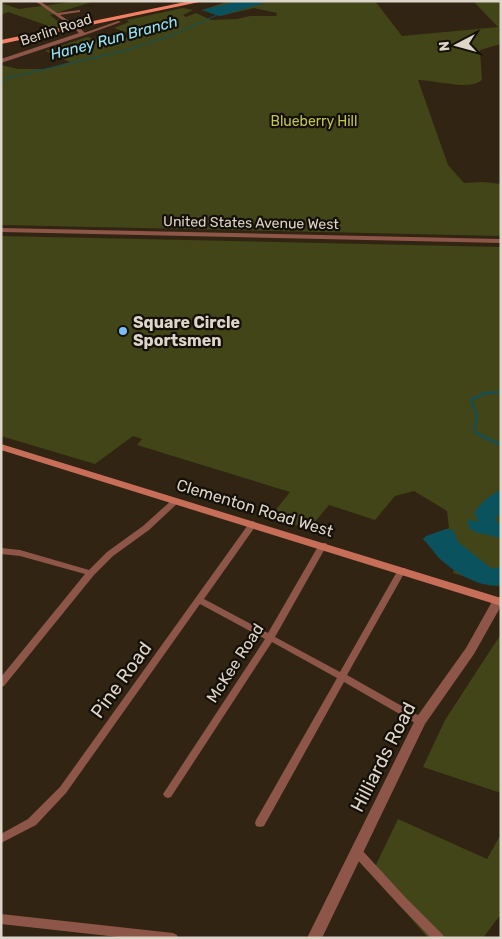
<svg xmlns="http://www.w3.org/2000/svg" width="502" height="939" font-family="Rubik,sans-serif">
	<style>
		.green { fill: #414517 }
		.water { fill: #0b525f }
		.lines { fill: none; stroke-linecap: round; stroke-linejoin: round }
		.stream-far1 { stroke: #0b525f; stroke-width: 1 }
		.stream { stroke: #0b525f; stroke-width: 2 }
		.minor { fill: #8d5648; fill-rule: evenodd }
		.tertiary { fill: #8d5648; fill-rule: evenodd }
		.secondary { fill: #c76e59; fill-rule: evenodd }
		.primary { fill: #f38065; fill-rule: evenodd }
		.poi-dot { fill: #79bff8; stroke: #140f07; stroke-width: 2 }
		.labels { text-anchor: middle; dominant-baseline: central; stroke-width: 4.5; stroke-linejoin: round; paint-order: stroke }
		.far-street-label { font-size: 14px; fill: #ded5ca; stroke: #140f07 }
		.far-park-label { font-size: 14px; fill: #bec851; stroke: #140f07 }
		.far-water-label { font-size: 15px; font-style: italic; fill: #92e5f9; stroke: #140f07 }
		.poi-label { font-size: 16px; font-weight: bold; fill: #ded5ca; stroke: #140f07; text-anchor: start }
		.street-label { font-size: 16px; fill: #ded5ca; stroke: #140f07 }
		.near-street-label { font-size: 19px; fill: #ded5ca; stroke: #140f07 }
	</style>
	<rect width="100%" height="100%" fill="#312412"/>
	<g class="green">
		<polygon points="78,1 95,1 50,15 63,26 51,29 46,25 8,12 1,15 1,3 19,9"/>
		<path d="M 229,1 L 375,1 L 402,36 L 498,27 L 473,1 L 501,1 L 501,44 L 480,50 L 482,80 C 469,91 434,80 418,80 L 448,165 L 464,183 L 483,182 L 501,184 L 501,236 L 1,225 L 1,65 L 18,69 L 45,69 L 70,62 L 45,51 L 87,37 L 114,43 L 134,35 L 114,28 L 129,22 L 127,20 L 183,8 L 193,10 L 183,15 L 186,17 L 196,13 L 211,20 L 237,19 L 250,16 L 276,16 L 277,13 L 254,8 L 220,16 L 202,10 Z"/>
		<polygon points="1,236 501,247 501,587 453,573 454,569 423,539 449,528 447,511 414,491 395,496 375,520 329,505 309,529 270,517 290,492 137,445 142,439 133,436 95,464 1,436"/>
		<polygon points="501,634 501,793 423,767 445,720"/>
		<polygon points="398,819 487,859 501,834 501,914 483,938 428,938 372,873"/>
	</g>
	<g class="water">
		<polygon points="238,1 268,2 220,16 202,10"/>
		<path d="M 501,489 L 501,512 L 495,519 L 501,526 L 501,539 C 491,533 478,536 469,528 L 468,519 L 479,522 L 475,515 L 475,511 L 486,499 Z"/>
		<path d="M 446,529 L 453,530 L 458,542 L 491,568 L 497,568 L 501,564 L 501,585 C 480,589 452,571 438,557 C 433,551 429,545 423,539 L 426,536 Z"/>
	</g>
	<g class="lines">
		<polyline class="stream-far1" points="1,84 7,78 127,50 173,35 217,15"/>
		<polyline class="stream" points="501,392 485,393 471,400 477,416 474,428 476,433 501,445"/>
		<g class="minor">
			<polygon points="35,1 40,1 57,13 80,10 80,12 79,12 60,15 78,27 74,28"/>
			<polygon points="118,21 121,22 85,35 81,34"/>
			<polygon points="173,499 179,499 180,501 149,530 113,556 94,575 4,686 1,687 1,677 85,574 20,556 1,554 1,548 20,550 89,570 107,552 143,526"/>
			<polygon points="253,521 257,524 204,599 268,633 320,543 326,543 327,545 275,637 340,672 399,568 405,568 406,570 347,675 423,718 425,721 423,724 420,725 417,724 344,682 264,826 260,827 256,826 255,823 256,820 337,678 272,642 171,797 168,798 165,797 163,794 165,791 265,639 200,604 66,793 36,825 1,843 1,834 28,819 60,787 250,522"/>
			<polygon points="357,848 361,849 406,898 443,935 444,938 431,938 398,904 353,855 352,852 353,849"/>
			<polygon points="1,914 173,933 177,935 178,938 127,938 1,924"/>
		</g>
		<g class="tertiary">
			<polygon points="74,26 78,26 85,33 85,35 1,63 1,59 79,33 73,27"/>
			<polygon points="1,228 501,239 501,243 1,232"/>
			<polygon points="498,597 501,598 501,606 474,654 425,724 322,938 307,938 416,718 466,648 494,598"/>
		</g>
		<polygon class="secondary" points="1,444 501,598 501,606 1,450"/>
		<polygon class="primary" points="190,1 204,1 1,44 1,40"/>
	</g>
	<circle class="poi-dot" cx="123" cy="331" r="5"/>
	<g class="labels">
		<g class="far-street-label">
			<text transform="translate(56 30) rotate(-18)">Berlin Road</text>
			<text transform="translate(251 223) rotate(1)">United States Avenue West</text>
		</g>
		<g class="far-park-label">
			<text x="314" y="121">Blueberry Hill</text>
		</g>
		<g class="far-water-label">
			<text transform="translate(114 38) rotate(-15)">Haney Run Branch</text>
		</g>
		<g class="poi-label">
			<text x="133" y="322">Square Circle<tspan x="133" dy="18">Sportsmen</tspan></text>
		</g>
		<g class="street-label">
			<text transform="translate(255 508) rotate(17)">Clementon Road West</text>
			<text transform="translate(235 663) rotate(-57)">McKee Road</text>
		</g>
		<g class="near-street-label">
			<text transform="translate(121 680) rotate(-54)">Pine Road</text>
			<text transform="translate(383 757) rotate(-63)">Hilliards Road</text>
		</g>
	</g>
	<rect width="502" height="939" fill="none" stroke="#ded5ca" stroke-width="5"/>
	<g transform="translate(457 45) rotate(264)" stroke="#140f07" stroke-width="4" paint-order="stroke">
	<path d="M0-4L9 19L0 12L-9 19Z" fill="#ded5ca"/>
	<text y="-8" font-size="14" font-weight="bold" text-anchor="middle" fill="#ded5ca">N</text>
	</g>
</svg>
